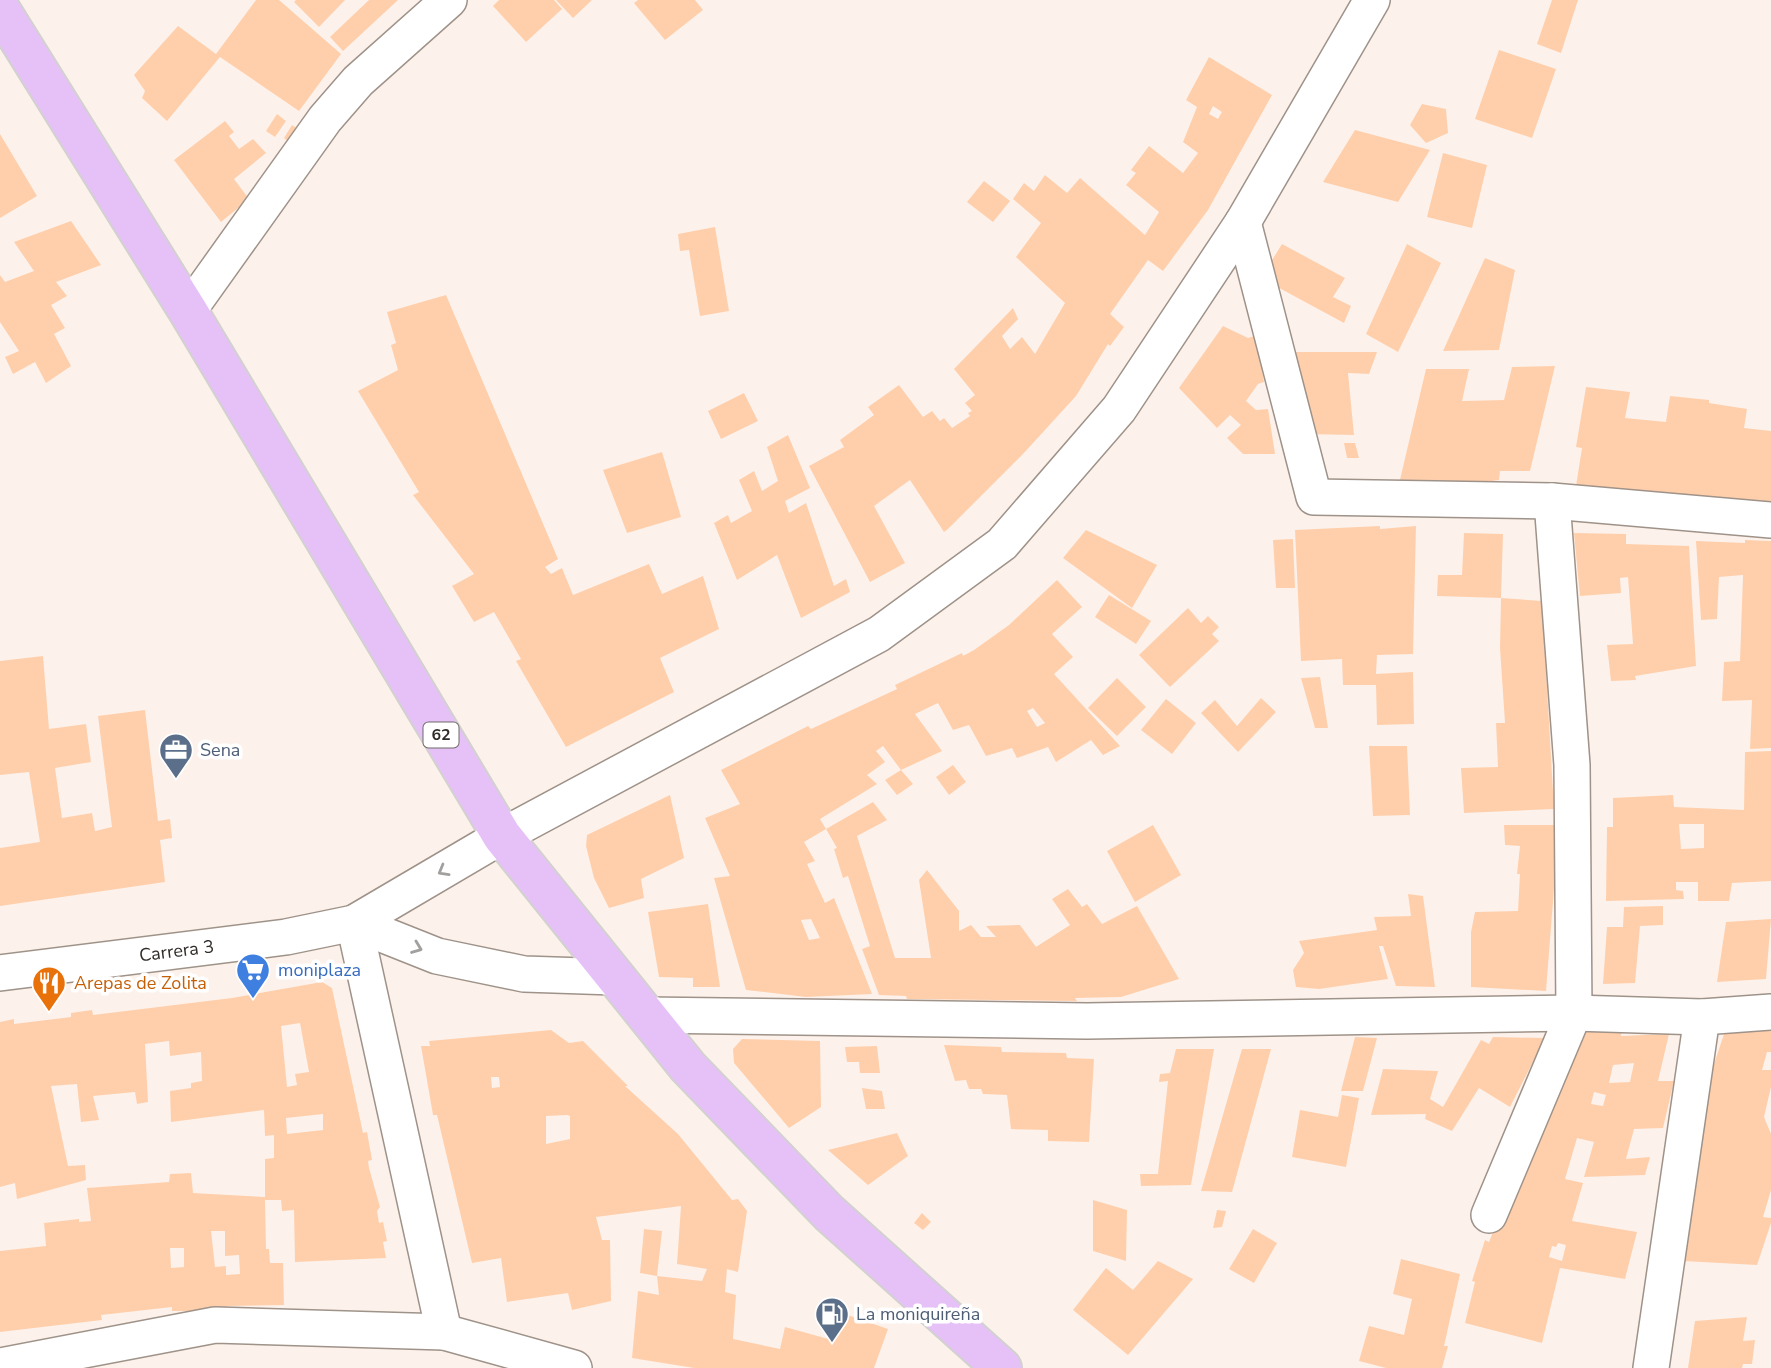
<svg xmlns="http://www.w3.org/2000/svg" width="1771" height="1368" font-family="'Nunito Sans',sans-serif">
	<style>
		.building { fill: #ffcfac; fill-rule: evenodd }
		.lines { fill: none; stroke-linecap: round; stroke-linejoin: round }
		.street-casing { stroke: #9e9289; stroke-width: 38 }
		.primary-casing { stroke: #d2d1d0; stroke-width: 42 }
		.street { stroke: #fff; stroke-width: 35 }
		.primary { stroke: #e6c1f8; stroke-width: 38 }
		.oneway { stroke: #a2a09f }
		.labels { text-anchor: middle; dominant-baseline: central; stroke-width: 7; stroke-linejoin: round; paint-order: stroke }
		.shield { fill: #fff; stroke: #6f6b69; stroke-width: 2 }
		.shield-label { font-size: 16px; font-weight: bold; fill: #312c29 }
		.service-label { font-size: 18px; fill: #4e5e75; stroke: #fff; text-anchor: start }
		.street-label { font-size: 18px; fill: #312c29; stroke: #fff }
		.shop-label { font-size: 18px; fill: #366cbe; stroke: #fff; text-anchor: start }
		.food-label { font-size: 18px; fill: #c56008; stroke: #fff; text-anchor: start }
	</style>
	<rect width="100%" height="100%" fill="#fdf2eb"/>
	<g class="building">
		<polygon points="256,0 279,0 341,54 299,111 220,57 167,121 142,98 145,91 134,75 178,26 216,54"/>
		<polygon points="296,0 345,0 319,27 294,2"/>
		<polygon points="369,0 398,0 343,51 330,37"/>
		<polygon points="499,0 554,0 562,9 526,42 493,6"/>
		<polygon points="556,0 592,0 573,18"/>
		<polygon points="638,0 695,0 703,10 665,40 634,3"/>
		<polygon points="1552,0 1578,0 1561,53 1537,44"/>
		<polygon points="1499,50 1556,69 1532,138 1475,119"/>
		<path d="M 1209,57 L 1272,95 L 1208,210 L 1163,271 L 1148,260 L 1110,314 L 1124,327 L 1110,346 L 1108,344 L 1076,396 L 1023,454 L 948,529 L 944,532 L 910,480 L 874,506 L 905,563 L 870,582 L 809,466 L 844,447 L 840,440 L 874,415 L 868,407 L 899,385 L 923,417 L 932,411 L 940,421 L 944,418 L 952,428 L 970,416 L 968,413 L 972,411 L 965,403 L 975,395 L 954,369 L 1013,308 L 1018,319 L 1002,336 L 1010,349 L 1022,337 L 1035,354 L 1065,303 L 1016,257 L 1041,223 L 1013,199 L 1024,183 L 1034,191 L 1045,175 L 1067,193 L 1080,178 L 1145,235 L 1159,212 L 1126,185 L 1136,173 L 1131,170 L 1149,146 L 1183,173 L 1198,153 L 1183,142 L 1197,107 L 1186,100 ZM 1213,106 L 1222,112 L 1218,119 L 1209,114 Z"/>
		<polygon points="1422,104 1446,109 1448,133 1426,143 1410,125"/>
		<polygon points="277,114 286,121 275,137 266,131"/>
		<polygon points="225,121 234,132 229,136 239,149 253,139 266,153 234,179 249,199 221,222 174,160"/>
		<polygon points="292,125 298,129 289,142 284,138"/>
		<polygon points="1355,130 1430,150 1398,202 1323,182"/>
		<polygon points="0,134 37,196 0,218"/>
		<polygon points="1443,153 1487,165 1472,228 1427,217"/>
		<polygon points="984,181 1010,201 993,222 967,202"/>
		<polygon points="71,221 101,265 56,282 67,296 51,305 65,328 54,334 71,366 46,383 35,362 13,374 5,357 19,351 0,322 0,275 5,282 34,271 14,242"/>
		<polygon points="715,227 729,311 700,316 689,250 680,251 678,234"/>
		<polygon points="1282,244 1345,278 1333,297 1351,306 1344,323 1261,278"/>
		<polygon points="1407,244 1441,263 1398,352 1366,334"/>
		<polygon points="1485,258 1515,270 1499,350 1443,351"/>
		<polygon points="446,295 558,559 545,567 551,574 562,568 573,595 649,564 662,594 703,576 719,629 660,658 674,692 566,747 516,661 521,659 494,612 474,622 452,586 474,574 413,495 419,492 358,391 398,370 391,345 396,343 387,312"/>
		<polygon points="1223,326 1248,338 1257,335 1264,382 1258,384 1246,401 1256,410 1268,409 1275,454 1243,454 1227,438 1241,425 1230,415 1217,428 1179,388"/>
		<polygon points="1288,352 1377,352 1369,374 1348,373 1354,435 1305,434"/>
		<polygon points="1555,366 1530,471 1500,471 1499,480 1485,482 1399,484 1426,369 1469,369 1462,401 1504,400 1512,367"/>
		<polygon points="1586,387 1630,392 1625,418 1666,422 1670,396 1709,400 1709,403 1747,409 1744,428 1771,431 1771,505 1576,486 1582,448 1576,447"/>
		<polygon points="744,393 758,421 721,439 708,411"/>
		<polygon points="788,435 810,488 785,501 789,513 806,503 834,586 846,579 850,592 801,618 777,555 737,580 714,523 728,515 731,523 752,511 739,480 754,471 762,491 778,481 767,447"/>
		<polygon points="1344,443 1355,443 1359,458 1347,458"/>
		<polygon points="662,452 681,517 627,533 603,470"/>
		<polygon points="1380,526 1380,529 1416,526 1413,654 1377,655 1376,674 1413,672 1414,724 1377,725 1376,685 1343,685 1342,659 1301,661 1295,530"/>
		<polygon points="1086,530 1157,565 1132,608 1063,558"/>
		<polygon points="1464,533 1503,534 1501,598 1542,601 1554,809 1464,813 1461,768 1498,767 1496,723 1505,723 1500,648 1501,598 1437,596 1438,575 1462,575"/>
		<polygon points="1574,533 1626,534 1626,544 1689,546 1696,666 1635,676 1636,680 1611,681 1607,645 1633,644 1628,577 1620,578 1621,593 1580,596"/>
		<polygon points="1293,539 1295,588 1276,588 1273,540"/>
		<polygon points="1745,540 1771,541 1771,748 1750,749 1752,700 1722,701 1724,662 1740,661 1743,575 1719,577 1717,619 1701,620 1696,541 1745,543"/>
		<path d="M 1057,580 L 1082,607 L 1052,634 L 1073,657 L 1054,674 L 1120,746 L 1103,755 L 1091,740 L 1056,762 L 1048,747 L 1017,758 L 1012,748 L 986,756 L 969,725 L 953,730 L 938,703 L 915,714 L 942,751 L 901,770 L 883,746 L 876,751 L 885,762 L 867,775 L 877,784 L 820,819 L 826,829 L 804,842 L 815,861 L 807,864 L 825,903 L 834,898 L 872,994 L 806,997 L 746,990 L 714,878 L 730,876 L 705,818 L 740,804 L 721,770 L 808,726 L 811,729 L 897,689 L 895,685 L 962,653 L 963,656 L 974,650 L 1009,625 ZM 1033,708 L 1045,723 L 1037,727 L 1027,711 ZM 811,919 L 820,938 L 809,940 L 801,920 Z"/>
		<polygon points="1109,595 1151,621 1136,644 1095,617"/>
		<polygon points="1188,608 1201,623 1208,616 1219,627 1212,634 1219,641 1170,687 1139,655"/>
		<polygon points="43,656 49,729 86,724 91,762 55,768 62,818 92,813 95,831 112,827 98,716 145,710 158,821 170,819 172,838 160,840 165,882 0,906 0,848 40,842 29,772 0,775 0,661"/>
		<polygon points="1320,677 1328,728 1315,728 1301,678"/>
		<polygon points="1117,678 1146,707 1117,736 1088,708"/>
		<polygon points="1261,698 1276,712 1238,752 1201,713 1215,700 1237,726"/>
		<polygon points="1166,699 1196,723 1172,754 1141,730"/>
		<polygon points="1369,746 1407,746 1410,815 1373,816"/>
		<path d="M 1771,751 L 1771,881 L 1732,883 L 1729,901 L 1698,901 L 1698,882 L 1676,882 L 1676,890 L 1683,891 L 1684,899 L 1606,901 L 1607,827 L 1613,827 L 1613,798 L 1673,795 L 1674,807 L 1744,810 L 1745,752 ZM 1679,824 L 1704,824 L 1704,848 L 1681,849 Z"/>
		<polygon points="953,765 966,782 949,795 936,777"/>
		<polygon points="901,770 913,784 897,795 885,780"/>
		<polygon points="670,795 684,858 641,879 644,898 609,908 594,878 586,846 587,835"/>
		<polygon points="873,802 887,820 857,836 895,958 931,958 919,880 927,870 959,911 959,931 971,925 981,937 996,937 986,926 1020,925 1036,947 1070,925 1052,899 1068,889 1082,907 1087,904 1102,924 1137,906 1179,979 1121,997 1075,998 1077,1001 907,999 906,996 879,995 862,949 870,946 848,876 843,878 834,849 837,848 826,829"/>
		<polygon points="1153,825 1181,875 1135,902 1107,851"/>
		<polygon points="1504,825 1559,825 1546,991 1471,987 1471,932 1475,912 1518,911 1520,874 1517,874 1520,846 1505,845"/>
		<polygon points="1408,894 1423,896 1435,987 1396,986 1383,946 1379,946 1388,979 1319,989 1296,987 1293,970 1304,953 1299,941 1377,930 1374,917 1411,916"/>
		<polygon points="708,904 720,987 693,987 693,978 659,977 648,912"/>
		<polygon points="1663,906 1663,925 1640,926 1635,983 1603,984 1607,927 1623,927 1624,907"/>
		<polygon points="1771,919 1766,979 1717,982 1726,922"/>
		<path d="M 322,982 L 332,988 L 363,1133 L 367,1132 L 372,1160 L 368,1161 L 369,1168 L 380,1207 L 377,1211 L 379,1223 L 383,1222 L 387,1241 L 383,1242 L 386,1258 L 295,1262 L 294,1210 L 282,1211 L 281,1200 L 265,1200 L 266,1249 L 269,1249 L 270,1263 L 283,1263 L 284,1305 L 227,1306 L 227,1311 L 172,1311 L 172,1307 L 101,1315 L 102,1320 L 0,1332 L 0,1251 L 46,1246 L 44,1223 L 79,1219 L 79,1222 L 91,1221 L 87,1188 L 169,1182 L 170,1174 L 191,1173 L 193,1193 L 265,1197 L 265,1159 L 274,1158 L 274,1135 L 265,1136 L 264,1110 L 171,1122 L 170,1091 L 191,1088 L 191,1083 L 202,1081 L 201,1052 L 170,1056 L 169,1041 L 145,1044 L 148,1102 L 137,1104 L 135,1092 L 93,1096 L 99,1120 L 81,1122 L 77,1084 L 51,1086 L 68,1166 L 85,1165 L 86,1180 L 17,1199 L 15,1183 L 0,1187 L 0,1022 L 14,1019 L 14,1024 L 71,1017 L 71,1013 L 92,1010 L 93,1015 L 232,998 ZM 300,1023 L 309,1072 L 295,1074 L 297,1085 L 287,1087 L 281,1026 ZM 323,1114 L 323,1130 L 287,1134 L 286,1118 ZM 211,1231 L 225,1231 L 225,1256 L 239,1255 L 240,1274 L 226,1275 L 226,1266 L 215,1267 ZM 170,1248 L 184,1248 L 184,1267 L 171,1268 Z"/>
		<polygon points="1728,1022 1771,1023 1771,1052 1767,1052 1762,1070 1771,1070 1771,1087 1764,1117 1771,1134 1771,1190 1763,1217 1771,1218 1771,1223 1757,1265 1683,1261 1691,1215 1697,1115"/>
		<path d="M 551,1030 L 569,1043 L 583,1041 L 628,1086 L 625,1086 L 678,1134 L 732,1200 L 738,1199 L 747,1211 L 738,1272 L 727,1269 L 725,1292 L 736,1295 L 733,1339 L 780,1349 L 785,1327 L 832,1340 L 842,1313 L 888,1329 L 874,1368 L 694,1368 L 632,1358 L 638,1291 L 659,1295 L 657,1276 L 640,1273 L 644,1229 L 662,1231 L 657,1276 L 702,1281 L 707,1269 L 677,1264 L 681,1206 L 596,1217 L 602,1240 L 610,1240 L 611,1301 L 572,1310 L 568,1293 L 507,1302 L 501,1258 L 472,1263 L 437,1115 L 433,1115 L 421,1046 L 430,1046 L 429,1041 ZM 491,1077 L 499,1077 L 500,1087 L 492,1088 ZM 567,1115 L 570,1116 L 570,1139 L 546,1144 L 546,1116 Z"/>
		<path d="M 1574,1030 L 1622,1031 L 1621,1036 L 1669,1034 L 1658,1081 L 1674,1081 L 1663,1128 L 1634,1129 L 1626,1159 L 1650,1157 L 1645,1175 L 1584,1177 L 1594,1142 L 1577,1138 L 1565,1179 L 1583,1183 L 1572,1221 L 1637,1232 L 1625,1279 L 1560,1268 L 1542,1343 L 1465,1323 L 1475,1282 L 1472,1281 L 1485,1240 L 1489,1242 ZM 1634,1063 L 1630,1082 L 1609,1083 L 1613,1065 ZM 1594,1092 L 1606,1095 L 1603,1106 L 1591,1104 ZM 1558,1243 L 1566,1245 L 1562,1261 L 1549,1257 L 1552,1246 L 1556,1247 Z"/>
		<polygon points="1355,1037 1377,1038 1363,1091 1341,1091"/>
		<polygon points="1493,1037 1545,1038 1510,1107 1479,1088 1452,1131 1425,1119 1426,1114 1371,1115 1383,1069 1438,1071 1430,1099 1443,1107 1481,1040 1489,1044"/>
		<polygon points="742,1039 820,1041 821,1107 789,1128 734,1063 733,1049"/>
		<polygon points="944,1045 1001,1047 1002,1052 1066,1053 1067,1058 1094,1059 1089,1142 1048,1141 1048,1130 1011,1129 1007,1095 983,1094 981,1089 969,1089 966,1080 955,1081"/>
		<polygon points="877,1046 880,1073 860,1073 859,1062 847,1062 845,1047"/>
		<polygon points="1176,1049 1214,1049 1191,1185 1141,1186 1140,1174 1158,1174 1168,1081 1159,1082 1160,1074 1170,1073"/>
		<polygon points="1242,1049 1271,1049 1232,1192 1201,1191"/>
		<polygon points="862,1088 882,1091 885,1109 866,1109"/>
		<polygon points="1342,1095 1359,1098 1346,1167 1292,1157 1300,1110 1338,1117"/>
		<polygon points="897,1133 908,1156 868,1185 828,1150"/>
		<polygon points="1093,1200 1127,1210 1126,1261 1093,1251"/>
		<polygon points="1217,1210 1226,1211 1222,1227 1213,1228"/>
		<polygon points="922,1213 931,1222 923,1230 914,1223"/>
		<polygon points="1253,1229 1277,1243 1254,1283 1229,1269"/>
		<polygon points="1401,1259 1460,1274 1444,1346 1448,1346 1442,1368 1386,1368 1359,1361 1369,1326 1404,1335 1412,1299 1393,1294"/>
		<polygon points="1158,1261 1193,1279 1128,1355 1073,1310 1106,1268 1133,1290"/>
		<polygon points="1747,1317 1743,1341 1755,1340 1752,1364 1743,1364 1742,1368 1688,1368 1695,1321"/>
	</g>
	<g class="lines">
		<g class="street-casing">
			<g id="street">
				<polyline points="1243,222 1314,497 1552,501 1771,520"/>
				<polyline points="188,311 325,119 358,81 449,0"/>
				<polyline points="354,923 444,1332"/>
				<polyline points="354,923 437,956 524,974 614,977"/>
				<path id="s1" d="M 0,973 L 286,937 L 354,923 L 502,836 L 879,634 L 1002,544 L 1119,409 L 1243,222 L 1372,0"/>
				<polyline points="645,1015 1087,1021 1574,1013 1702,1017 1771,1012"/>
				<polyline points="1489,1215 1574,1013 1572,765 1552,501"/>
				<polyline points="0,1366 215,1325 444,1332 574,1368"/>
				<polyline points="1651,1368 1702,1017"/>
			</g>
		</g>
		<g class="primary-casing">
			<polyline id="primary" points="0,9 188,311 502,836 688,1067 829,1213 1002,1368"/>
		</g>
		<use href="#street" class="street"/>
		<use href="#primary" class="primary"/>
	</g>
	<defs><path id="oneway-chevron" d="M-2-3.5L2.5 0L-2 3.5" fill="none" stroke-width="1.6" stroke-linecap="round" stroke-linejoin="round" transform="scale(1.75)"/></defs>
	<g class="oneway">
		<use href="#oneway-chevron" transform="translate(443 871) rotate(150)"/>
		<use href="#oneway-chevron" transform="translate(417 948) rotate(21)"/>
	</g>
	<defs>
		<g id="office-pin" transform="scale(1.75)"><path d="M0 17L-7.5 6A9.5 9.5 0 1 1 7.5 6Z" fill="#5c6f8a" stroke="#fff"/><path d="M-6-3h4V-5.5h4V-3h4V5H-6ZM-1-4.5V-3h2v-1.5ZM-6 0V1H6V0Z" fill="#fff"/></g>
		<g id="supermarket-pin" transform="scale(1.75)"><path d="M0 17L-7.5 6A9.5 9.5 0 1 1 7.5 6Z" fill="#3f7fe0" stroke="#fff"/><path d="M-6-5.5h2.5l.6 2H6L4.5 2H-2.5L-4.4-4H-6ZM-1.5 3.2a1.3 1.3 0 1 0 .1 0ZM3 3.2a1.3 1.3 0 1 0 .1 0Z" fill="#fff"/></g>
		<g id="restaurant-pin" transform="scale(1.75)"><path d="M0 17L-7.5 6A9.5 9.5 0 1 1 7.5 6Z" fill="#e8710a" stroke="#fff"/><path d="M-5-6h1v4h1v-4h1v4h1v-4h1v5L-1.5 .5V6h-2V.5L-5-1ZM5-6V6H3V1.5H1.5Q1.5-4 5-6Z" fill="#fff"/></g>
		<g id="fuel-pin" transform="scale(1.75)"><path d="M0 17L-7.5 6A9.5 9.5 0 1 1 7.5 6Z" fill="#5c6f8a" stroke="#fff"/><path d="M-5.5-6h7V0h2V4h1.3V-2.5L3-4.5l.8-.8L6-3V5H2.5V1h-1V6h-7ZM-4.2-4.7v3.2H.2V-4.7Z" fill="#fff"/></g>
	</defs>
	<g fill-rule="evenodd">
		<use href="#office-pin" x="176" y="750"/>
		<use href="#supermarket-pin" x="253" y="970"/>
		<use href="#restaurant-pin" x="49" y="983"/>
		<use href="#fuel-pin" x="832" y="1314"/>
	</g>
	<g class="labels">
		<rect class="shield" x="423.5" y="722.5" width="35" height="25" rx="5"/>
		<g class="shield-label">
			<text x="441" y="735">62</text>
		</g>
		<g class="service-label">
			<text x="200" y="750">Sena</text>
			<text x="856" y="1314">La moniquireña</text>
		</g>
		<g class="street-label">
			<text stroke="none"><textPath href="#s1" startOffset="178">Carrera 3</textPath></text>
		</g>
		<g class="shop-label">
			<text x="278" y="970">moniplaza</text>
		</g>
		<g class="food-label">
			<text x="74" y="983">Arepas de Zolita</text>
		</g>
	</g>
</svg>
